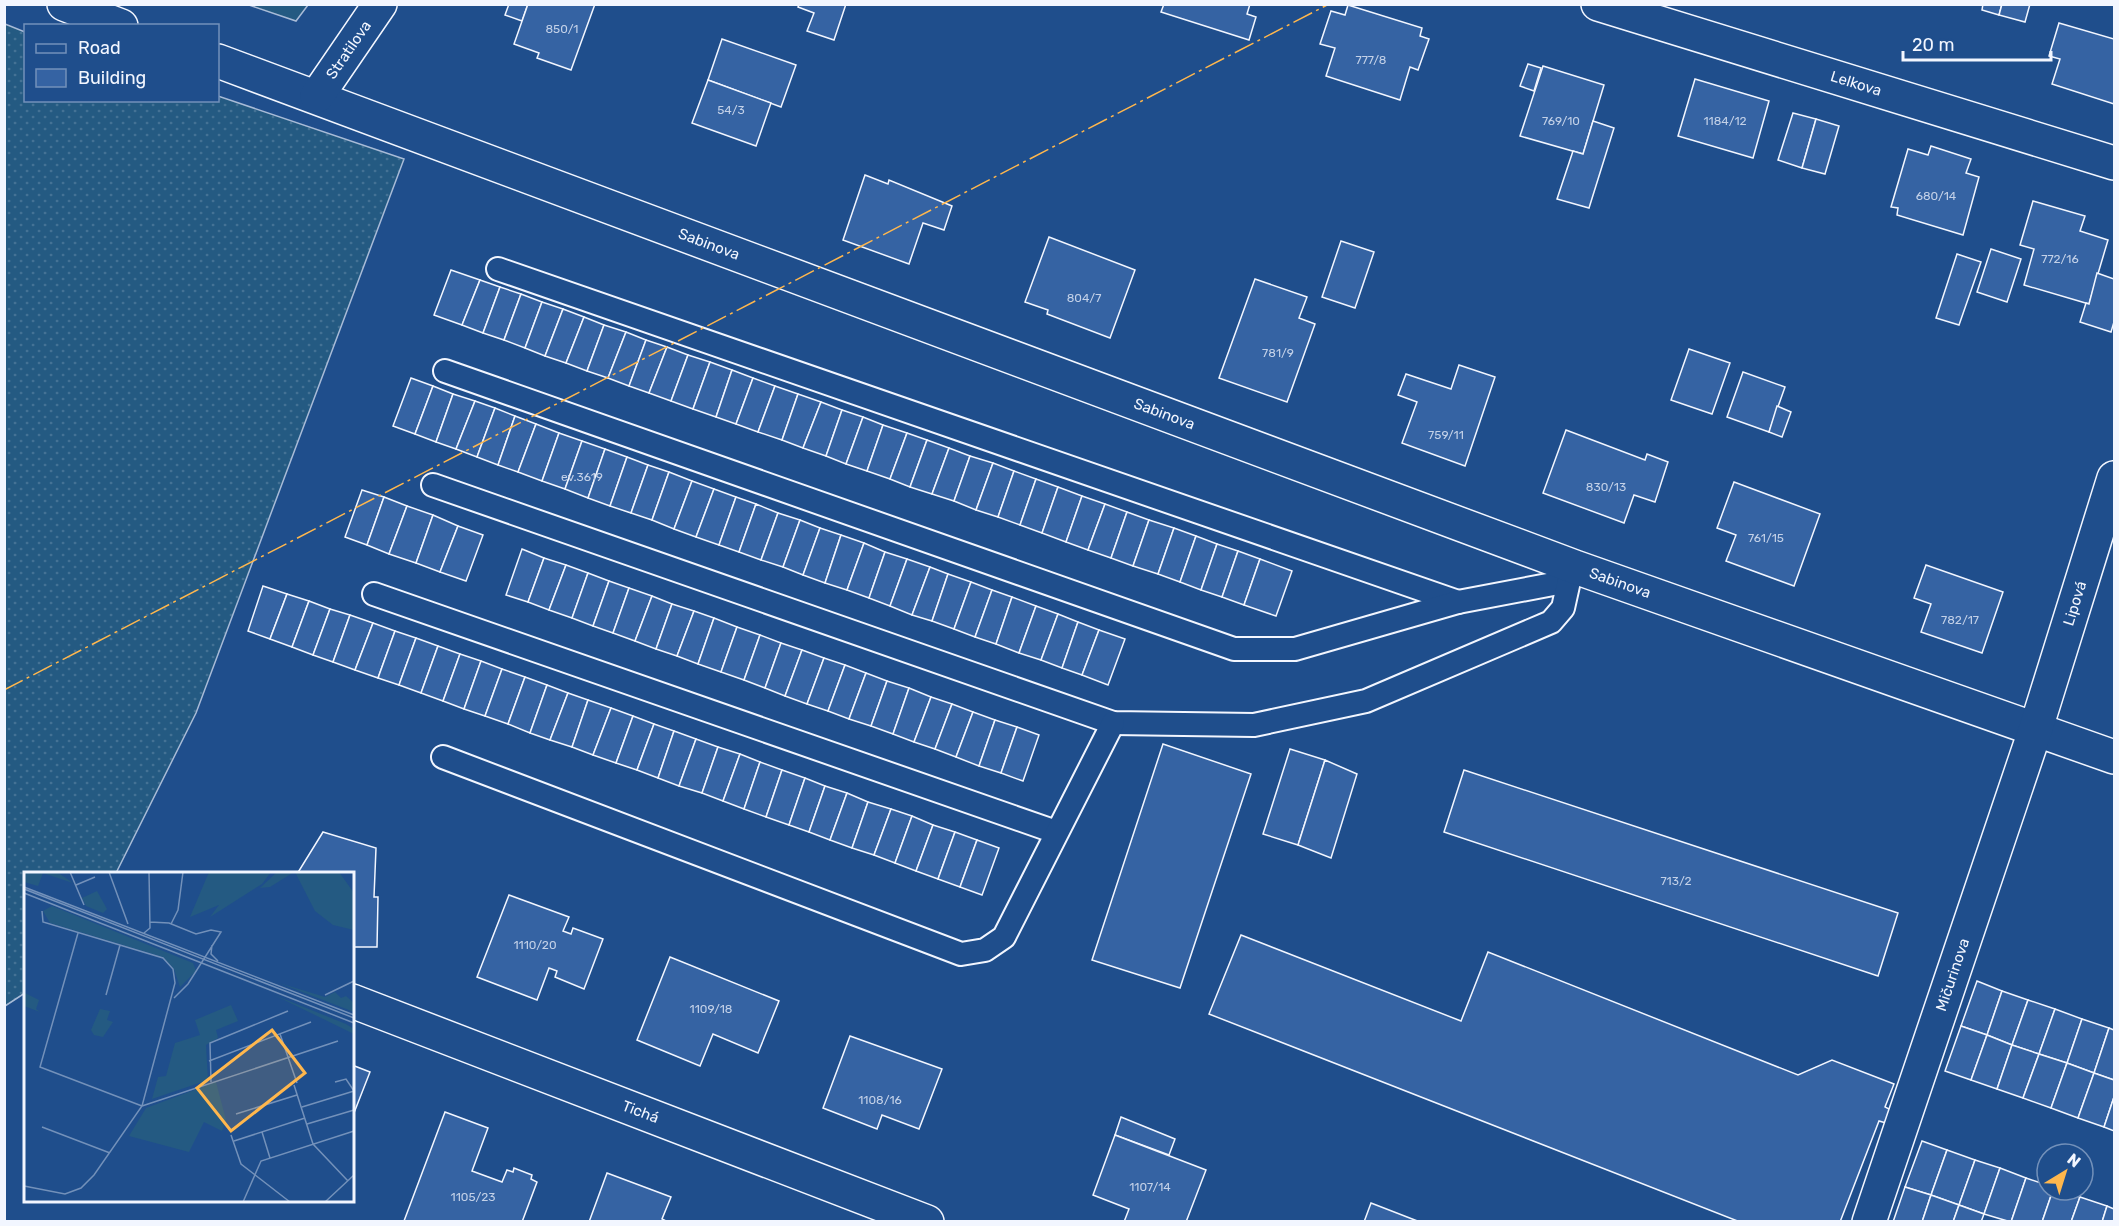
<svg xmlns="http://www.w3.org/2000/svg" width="2119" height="1226" font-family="Rubik,sans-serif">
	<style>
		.grass { fill: url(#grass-dots); stroke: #a8bbd7; stroke-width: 1.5 }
		.garden { fill: #245a82; stroke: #a8bbd7; stroke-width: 1.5 }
		.building { fill: #3563a3; stroke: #f2f6ff; stroke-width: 1.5 }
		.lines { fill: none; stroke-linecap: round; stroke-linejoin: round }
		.service-casing { stroke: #f2f6ff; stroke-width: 26 }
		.minor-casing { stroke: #f2f6ff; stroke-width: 36 }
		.service { stroke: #1f4e8c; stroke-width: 22 }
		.minor { stroke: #1f4e8c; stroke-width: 33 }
		.power { stroke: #ffb74d; stroke-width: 1.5; stroke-dasharray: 21 4.5 3 4.5; stroke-linecap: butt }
		.labels { text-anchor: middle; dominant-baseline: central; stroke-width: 4.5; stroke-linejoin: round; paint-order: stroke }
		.number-label { font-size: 12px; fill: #c3d1e8 }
		.street-label { font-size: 15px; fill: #f2f6ff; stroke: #1f4e8c }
		.inset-road { fill: none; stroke: #7391ba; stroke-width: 1.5 }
		.view { fill: #ffb74d; fill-opacity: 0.15; stroke: #ffb74d; stroke-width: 3 }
		.inset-edge { fill: none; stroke: #f2f6ff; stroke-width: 3 }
	</style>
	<defs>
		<pattern id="grass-dots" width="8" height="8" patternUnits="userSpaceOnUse" patternTransform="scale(1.5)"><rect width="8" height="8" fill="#245a82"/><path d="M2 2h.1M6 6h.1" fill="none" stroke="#447295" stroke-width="1.8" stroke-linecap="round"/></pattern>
	</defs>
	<rect width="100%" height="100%" fill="#1f4e8c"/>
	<polygon class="grass" points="5,24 25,32 26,100 218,100 218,96 404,159 196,713 116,873 26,874 25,993 5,1006"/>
	<polygon class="garden" points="249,5 308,5 296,21"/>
	<g class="building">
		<polygon points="509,4 528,4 522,21 505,15"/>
		<polygon points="528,4 595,4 571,70 537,58 539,53 514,44"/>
		<polygon points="799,4 846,4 834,40 807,31 814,13 798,7"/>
		<polygon points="1164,4 1250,4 1247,14 1256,17 1249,40 1161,12"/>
		<polygon points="1983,4 2002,4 1999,15 1982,10"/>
		<polygon points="2002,4 2030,4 2025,22 1999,15"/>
		<polygon points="1348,5 1422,28 1420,36 1429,39 1418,70 1410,67 1400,100 1326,76 1335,48 1320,44 1331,11 1345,15"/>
		<polygon points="2059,23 2114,39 2114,104 2052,84 2060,59 2049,56"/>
		<polygon points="722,39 796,65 781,107 708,80"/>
		<polygon points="1528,64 1541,68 1534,91 1520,86"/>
		<polygon points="1543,66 1604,85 1583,154 1520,136"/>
		<polygon points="1695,79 1769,101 1753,158 1678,136"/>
		<polygon points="708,80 771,103 756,146 692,123"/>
		<polygon points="1793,113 1816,119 1802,168 1778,160"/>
		<polygon points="1816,119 1839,126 1825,174 1802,168"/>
		<polygon points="1593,121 1614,128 1589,208 1557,199 1573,151 1583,154"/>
		<polygon points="1931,146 1971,159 1966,173 1979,177 1963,235 1897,215 1898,208 1891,207 1908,149 1928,155"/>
		<polygon points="865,175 888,184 889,180 952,206 944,230 923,223 909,264 843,240"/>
		<polygon points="2033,201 2085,216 2080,231 2108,240 2089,304 2024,285 2034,249 2020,245"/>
		<polygon points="1049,237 1135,270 1110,338 1047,314 1048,310 1025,302"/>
		<polygon points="1341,241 1374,252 1355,308 1322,297"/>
		<polygon points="1991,249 2021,259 2007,302 1977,292"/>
		<polygon points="1957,254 1981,262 1959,325 1936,318"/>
		<polygon points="451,270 480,280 462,325 434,315"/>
		<polygon points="2097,273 2114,279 2114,322 2111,332 2080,322 2086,303 2089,304"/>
		<polygon points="1255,279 1307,297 1299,318 1315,324 1287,402 1219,378"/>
		<polygon points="480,280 500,287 483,333 462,325"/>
		<polygon points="500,287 521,294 504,340 483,333"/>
		<polygon points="521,294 542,302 525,348 504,340"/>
		<polygon points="542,302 563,309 545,356 525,348"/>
		<polygon points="563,309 584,317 566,363 545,356"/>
		<polygon points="584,317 604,325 587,371 566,363"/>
		<polygon points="604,325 626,332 608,378 587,371"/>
		<polygon points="626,332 646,340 629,386 608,378"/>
		<polygon points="646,340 667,347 649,393 629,386"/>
		<polygon points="667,347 688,355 671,401 649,393"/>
		<polygon points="1689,349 1730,363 1712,414 1671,400"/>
		<polygon points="688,355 710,362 693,409 671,401"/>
		<polygon points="710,362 732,370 716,417 693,409"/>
		<polygon points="1459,365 1495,377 1465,466 1402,443 1417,402 1398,395 1406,374 1451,389"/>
		<polygon points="732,370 753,378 736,424 716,417"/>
		<polygon points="1743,372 1785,387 1769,432 1727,417"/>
		<polygon points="411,378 433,386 415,434 393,426"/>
		<polygon points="753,378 775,386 758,432 736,424"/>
		<polygon points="433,386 453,394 436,442 415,434"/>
		<polygon points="775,386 798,394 782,440 758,432"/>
		<polygon points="453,394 475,401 456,449 436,442"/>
		<polygon points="798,394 821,402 803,448 782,440"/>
		<polygon points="475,401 495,408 477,457 456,449"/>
		<polygon points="821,402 842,410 826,456 803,448"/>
		<polygon points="1777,406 1791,412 1782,437 1769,432"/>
		<polygon points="495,408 515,416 498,465 477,457"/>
		<polygon points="842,410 863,417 846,464 826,456"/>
		<polygon points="515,416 536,424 518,472 498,465"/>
		<polygon points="863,417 883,425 867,471 846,464"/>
		<polygon points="536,424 559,433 542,481 518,472"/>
		<polygon points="883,425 907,433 890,479 867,471"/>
		<polygon points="1566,430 1645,460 1647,454 1668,462 1655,502 1634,495 1624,523 1543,493"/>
		<polygon points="559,433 582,441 565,489 542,481"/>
		<polygon points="907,433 927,440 910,487 890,479"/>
		<polygon points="927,440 949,448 932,494 910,487"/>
		<polygon points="582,441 605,449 588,498 565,489"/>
		<polygon points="949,448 970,456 954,501 932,494"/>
		<polygon points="605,449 627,457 610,506 588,498"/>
		<polygon points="970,456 993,463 976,510 954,501"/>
		<polygon points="627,457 648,465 631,513 610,506"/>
		<polygon points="993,463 1014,471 998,517 976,510"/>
		<polygon points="648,465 669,472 652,520 631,513"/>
		<polygon points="1014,471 1036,479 1020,525 998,517"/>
		<polygon points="669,472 692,481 674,529 652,520"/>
		<polygon points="1036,479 1058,487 1042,533 1020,525"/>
		<polygon points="692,481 714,489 696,537 674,529"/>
		<polygon points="1734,482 1820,514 1794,586 1726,561 1736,535 1717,528"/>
		<polygon points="1058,487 1082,496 1066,542 1042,533"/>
		<polygon points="714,489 736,497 719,545 696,537"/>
		<polygon points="362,490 384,497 367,545 345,537"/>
		<polygon points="1082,496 1105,504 1088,550 1066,542"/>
		<polygon points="384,497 407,506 389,554 367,545"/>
		<polygon points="736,497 756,504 739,552 719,545"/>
		<polygon points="756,504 778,513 761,560 739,552"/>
		<polygon points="1105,504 1127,512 1111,558 1088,550"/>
		<polygon points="407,506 433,515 416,563 389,554"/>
		<polygon points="1127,512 1149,520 1133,566 1111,558"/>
		<polygon points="778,513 800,520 783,567 761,560"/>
		<polygon points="433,515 458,526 440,572 416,563"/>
		<polygon points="800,520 820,528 803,575 783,567"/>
		<polygon points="1149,520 1174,528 1158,574 1133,566"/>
		<polygon points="458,526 483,535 466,581 440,572"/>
		<polygon points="820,528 841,535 825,583 803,575"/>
		<polygon points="1174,528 1196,536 1180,582 1158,574"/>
		<polygon points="841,535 864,543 847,590 825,583"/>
		<polygon points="1196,536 1217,544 1201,590 1180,582"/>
		<polygon points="864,543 885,552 869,598 847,590"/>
		<polygon points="1217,544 1238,551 1222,597 1201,590"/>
		<polygon points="522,549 544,558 528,602 506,595"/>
		<polygon points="1238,551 1260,559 1244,605 1222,597"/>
		<polygon points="885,552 907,559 890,606 869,598"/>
		<polygon points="544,558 566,565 549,610 528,602"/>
		<polygon points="907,559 930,567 912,615 890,606"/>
		<polygon points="1260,559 1292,571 1276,616 1244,605"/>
		<polygon points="566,565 588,573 572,618 549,610"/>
		<polygon points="1926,565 2003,592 1982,653 1921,632 1931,604 1914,598"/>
		<polygon points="930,567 948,574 932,621 912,615"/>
		<polygon points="588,573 609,581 593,626 572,618"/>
		<polygon points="948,574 971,582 954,629 932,621"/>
		<polygon points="609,581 629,588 613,633 593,626"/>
		<polygon points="971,582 992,590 975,637 954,629"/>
		<polygon points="263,586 287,594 270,639 248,631"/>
		<polygon points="629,588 652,596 635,641 613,633"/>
		<polygon points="992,590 1012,597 996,644 975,637"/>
		<polygon points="287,594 309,601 292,647 270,639"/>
		<polygon points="652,596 672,604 656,649 635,641"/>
		<polygon points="1012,597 1036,606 1019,653 996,644"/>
		<polygon points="309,601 330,609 313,655 292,647"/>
		<polygon points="672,604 694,611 677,656 656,649"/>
		<polygon points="1036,606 1058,614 1041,660 1019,653"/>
		<polygon points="330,609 350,615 333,662 313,655"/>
		<polygon points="694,611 714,618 698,664 677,656"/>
		<polygon points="1058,614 1078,622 1062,668 1041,660"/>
		<polygon points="350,615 373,623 355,670 333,662"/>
		<polygon points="714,618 737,627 721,672 698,664"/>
		<polygon points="1078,622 1099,630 1082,675 1062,668"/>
		<polygon points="373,623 395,631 378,678 355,670"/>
		<polygon points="737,627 760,635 744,680 721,672"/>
		<polygon points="1099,630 1125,639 1108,685 1082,675"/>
		<polygon points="395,631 416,638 399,685 378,678"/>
		<polygon points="760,635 781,643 765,688 744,680"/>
		<polygon points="416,638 438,646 421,693 399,685"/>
		<polygon points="781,643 802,650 785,696 765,688"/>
		<polygon points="438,646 460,654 443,701 421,693"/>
		<polygon points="802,650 824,658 807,704 785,696"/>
		<polygon points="460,654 481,661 464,709 443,701"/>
		<polygon points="824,658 845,665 828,711 807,704"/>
		<polygon points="481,661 502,669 485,716 464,709"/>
		<polygon points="845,665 866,673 849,719 828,711"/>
		<polygon points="502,669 525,677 508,724 485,716"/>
		<polygon points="866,673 887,681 871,726 849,719"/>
		<polygon points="525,677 547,685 530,733 508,724"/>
		<polygon points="887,681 909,688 893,734 871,726"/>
		<polygon points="547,685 568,693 550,740 530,733"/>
		<polygon points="909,688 931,697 914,742 893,734"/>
		<polygon points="568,693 588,700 572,747 550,740"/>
		<polygon points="931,697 952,704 935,749 914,742"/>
		<polygon points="588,700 611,708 593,755 572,747"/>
		<polygon points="952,704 973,712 956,757 935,749"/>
		<polygon points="611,708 633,716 616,763 593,755"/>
		<polygon points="973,712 995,720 979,766 956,757"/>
		<polygon points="633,716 654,724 637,770 616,763"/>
		<polygon points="995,720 1017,727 1001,773 979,766"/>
		<polygon points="654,724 674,731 658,778 637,770"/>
		<polygon points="1017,727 1039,735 1023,781 1001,773"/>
		<polygon points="674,731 696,739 679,786 658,778"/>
		<polygon points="696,739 718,747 702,793 679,786"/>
		<polygon points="1163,744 1251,774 1180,988 1092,960"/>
		<polygon points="718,747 740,754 723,801 702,793"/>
		<polygon points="1290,749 1325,760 1298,845 1263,834"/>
		<polygon points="740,754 760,762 744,809 723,801"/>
		<polygon points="1325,760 1357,774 1331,858 1298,845"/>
		<polygon points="760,762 782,770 766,817 744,809"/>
		<polygon points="782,770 805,778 789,825 766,817"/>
		<polygon points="1464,770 1898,913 1878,976 1444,832"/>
		<polygon points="805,778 825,786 809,832 789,825"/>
		<polygon points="825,786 847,793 830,840 809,832"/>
		<polygon points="847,793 868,802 852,848 830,840"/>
		<polygon points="868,802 891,809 874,855 852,848"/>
		<polygon points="891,809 912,816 895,863 874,855"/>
		<polygon points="912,816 933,825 916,871 895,863"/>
		<polygon points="933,825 955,832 938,879 916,871"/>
		<polygon points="323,832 376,848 374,897 378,897 377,947 352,947 352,874 297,874"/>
		<polygon points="955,832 977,840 960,887 938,879"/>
		<polygon points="977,840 999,848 982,895 960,887"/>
		<polygon points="509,895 569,917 563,931 571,934 573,928 603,939 584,989 555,977 557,971 549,968 537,1000 477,977"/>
		<polygon points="1241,935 1461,1021 1488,952 1798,1075 1832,1060 1894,1084 1885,1107 1891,1110 1886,1123 1879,1121 1840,1222 1740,1222 1209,1014"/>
		<polygon points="670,957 779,1001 758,1053 713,1034 700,1066 637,1040"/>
		<polygon points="1977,981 2002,991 1987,1035 1961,1026"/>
		<polygon points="2002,991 2028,1000 2012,1045 1987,1035"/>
		<polygon points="2028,1000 2055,1009 2039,1054 2012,1045"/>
		<polygon points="2055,1009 2082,1019 2067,1063 2039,1054"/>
		<polygon points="2082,1019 2109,1028 2094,1073 2067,1063"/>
		<polygon points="1961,1026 1987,1035 1971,1080 1945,1071"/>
		<polygon points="2109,1028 2114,1030 2114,1080 2094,1073"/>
		<polygon points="1987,1035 2012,1045 1997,1089 1971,1080"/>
		<polygon points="850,1036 942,1069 919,1129 882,1115 877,1129 823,1108"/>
		<polygon points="2012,1045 2039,1054 2023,1098 1997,1089"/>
		<polygon points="2039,1054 2067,1063 2051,1108 2023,1098"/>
		<polygon points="2067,1063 2094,1073 2078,1118 2051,1108"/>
		<polygon points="352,1065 370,1072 352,1118"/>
		<polygon points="2094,1073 2114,1080 2114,1097 2104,1127 2078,1118"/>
		<polygon points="2114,1097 2114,1131 2104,1127"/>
		<polygon points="445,1112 488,1128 472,1171 502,1182 507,1170 513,1172 514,1168 532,1175 531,1179 537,1182 522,1222 404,1221"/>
		<polygon points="1121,1117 1175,1139 1169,1155 1115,1135"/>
		<polygon points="1115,1135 1206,1170 1186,1222 1124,1222 1129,1209 1093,1195"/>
		<polygon points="1922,1141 1947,1150 1931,1195 1905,1187"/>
		<polygon points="1947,1150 1975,1160 1959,1205 1931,1195"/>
		<polygon points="1975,1160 2000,1168 1984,1214 1959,1205"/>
		<polygon points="2000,1168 2026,1178 2011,1222 1984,1214"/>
		<polygon points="607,1173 671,1197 662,1219 668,1222 589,1222"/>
		<polygon points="2026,1178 2047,1185 2047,1190 2053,1190 2042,1222 2011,1222"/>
		<polygon points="1905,1187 1931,1195 1922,1222 1893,1222"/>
		<polygon points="2053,1190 2080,1197 2071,1222 2042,1222"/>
		<polygon points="1931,1195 1959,1205 1953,1222 1922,1222"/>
		<polygon points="2080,1197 2107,1206 2102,1222 2071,1222"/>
		<polygon points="1371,1203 1420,1222 1364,1222"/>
		<polygon points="1959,1205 1984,1214 1981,1222 1953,1222"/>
		<polygon points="2107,1206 2114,1209 2114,1222 2102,1222"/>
	</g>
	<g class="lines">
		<g class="service-casing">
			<g id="service">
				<polyline points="498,269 1458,602"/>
				<polyline points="445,371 1234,649 1295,649 1458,602 1569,581 1574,568"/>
				<polyline points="433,485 1113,723 1254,725 1366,701 1551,622 1563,608 1569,581"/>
				<polyline points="374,594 1056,832"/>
				<polyline points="443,757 961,954 985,950 1004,937 1113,723"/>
			</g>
		</g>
		<g class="minor-casing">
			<g id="minor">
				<polyline points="64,4 121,26"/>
				<path id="s1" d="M 1598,4 L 2114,163"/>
				<path id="s2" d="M 218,61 L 1575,567 L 2114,757"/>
				<path id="s3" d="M 317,96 L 380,4"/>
				<path id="s4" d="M 352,1001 L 927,1222"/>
				<path id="s5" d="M 1869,1222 L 2036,728 L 2114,478"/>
			</g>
		</g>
		<use href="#service" class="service"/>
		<use href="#minor" class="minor"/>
		<polyline class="power" points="4,690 1329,4"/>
	</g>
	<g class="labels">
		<g class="number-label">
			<text x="562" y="29">850/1</text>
			<text x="1371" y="60">777/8</text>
			<text x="731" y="110">54/3</text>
			<text x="1561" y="121">769/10</text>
			<text x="1725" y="121">1184/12</text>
			<text x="1936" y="196">680/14</text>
			<text x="2060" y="259">772/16</text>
			<text x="1084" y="298">804/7</text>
			<text x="1278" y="353">781/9</text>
			<text x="1446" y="435">759/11</text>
			<text x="582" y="477">ev.3619</text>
			<text x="1606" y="487">830/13</text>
			<text x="1766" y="538">761/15</text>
			<text x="1960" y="620">782/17</text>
			<text x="1676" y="881">713/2</text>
			<text x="535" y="945">1110/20</text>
			<text x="711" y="1009">1109/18</text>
			<text x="880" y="1100">1108/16</text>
			<text x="1150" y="1187">1107/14</text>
			<text x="473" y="1197">1105/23</text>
		</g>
		<g class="street-label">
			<text stroke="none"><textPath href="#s3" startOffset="56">Stratilova</textPath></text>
			<text stroke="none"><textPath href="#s1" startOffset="270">Lelkova</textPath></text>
			<text stroke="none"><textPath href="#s2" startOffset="524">Sabinova</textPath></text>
			<text stroke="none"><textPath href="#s2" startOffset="1010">Sabinova</textPath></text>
			<text stroke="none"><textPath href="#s2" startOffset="1496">Sabinova</textPath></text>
			<text stroke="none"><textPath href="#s5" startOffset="652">Lipová</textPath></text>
			<text stroke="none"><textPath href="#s5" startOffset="261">Mičurinova</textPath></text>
			<text stroke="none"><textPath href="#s4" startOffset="309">Tichá</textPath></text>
		</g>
	</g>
	<g transform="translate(24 872)">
		<rect width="330" height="330" fill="#1f4e8c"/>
		<path d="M 28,34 L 169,91 L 172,99 L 156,115 L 150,97 L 139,85 L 26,51 L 19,39 ZM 192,210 L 202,248 L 198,259 L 180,250 L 165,280 L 105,264 L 122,236 Z" fill="#245a82"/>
		<path d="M 0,0 L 33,0 L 49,11 L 19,1 L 14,14 L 0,10 ZM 253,0 L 270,0 L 246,15 L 236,16 ZM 271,0 L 315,0 L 330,21 L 330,58 L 309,53 L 291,39 ZM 255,111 L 301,125 L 311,120 L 317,126 L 322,124 L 330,131 L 330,140 ZM 250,123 L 322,152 L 330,157 L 330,162 Z" fill="#245a82"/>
		<path d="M 73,19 L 83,37 L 79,41 L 62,34 L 58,26 Z" fill="#245a82"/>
		<path d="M 185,0 L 247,0 L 238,12 L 186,45 L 195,33 L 166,45 ZM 1,121 L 15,128 L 12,137 L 16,140 L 0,134 ZM 207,133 L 214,149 L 192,158 L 194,166 L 182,173 L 184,208 L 128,227 L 134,205 L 142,204 L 151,171 L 176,163 L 171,148 ZM 76,137 L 86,139 L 83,148 L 89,150 L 79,165 L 70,163 L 67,158 Z" fill="#245a82"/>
		<path class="inset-road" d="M 46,0 L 60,33M 85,0 L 104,52M 52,13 L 71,5M 0,15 L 330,143M 0,17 L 330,146M 0,21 L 330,151M 126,50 L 145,51 L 172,62 L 187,58 L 197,60 L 164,112 L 150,126M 147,52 L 154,38 L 159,0M 54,61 L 16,195 L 118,234M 120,61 L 126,56 L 125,0M 188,73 L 187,82 L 194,89M 82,123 L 96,73M 301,123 L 330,109M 256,162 L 273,211M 185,189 L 287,150M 187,210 L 186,171 L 264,139M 311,210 L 322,207 L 330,219M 270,213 L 289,272 L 324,309M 118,234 L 314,169M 278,235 L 330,219M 212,242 L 273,223M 283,252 L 330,238M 18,255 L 86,281M 238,260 L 246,286M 207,263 L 217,292 L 266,330M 210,269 L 281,246M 0,314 L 41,322 L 57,316 L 70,303 L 118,234 L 151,111 L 149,97 L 139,86 L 19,50 L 18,39M 219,330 L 237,289 L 330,259M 301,330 L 330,303"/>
		<path class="view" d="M 248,158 L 281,201 L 207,259 L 173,216 Z"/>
		<rect width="330" height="330" class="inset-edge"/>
	</g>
	<rect width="2119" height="1226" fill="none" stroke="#f2f6ff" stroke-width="12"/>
	<rect x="24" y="24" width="195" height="78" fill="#1f4e8c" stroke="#7391ba" stroke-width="1.5"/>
	<rect x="36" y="44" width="30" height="9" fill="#1f4e8c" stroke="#7391ba" stroke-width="1.5"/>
	<text x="78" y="54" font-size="18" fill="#f2f6ff">Road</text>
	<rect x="36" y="69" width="30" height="18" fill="#3563a3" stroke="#7391ba" stroke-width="1.5"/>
	<text x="78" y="84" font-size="18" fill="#f2f6ff">Building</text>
	<g transform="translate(2065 1172) rotate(38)"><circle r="28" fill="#1f4e8c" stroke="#7391ba" stroke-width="1.5"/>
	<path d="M0-4.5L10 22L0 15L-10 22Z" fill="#ffb74d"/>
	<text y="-9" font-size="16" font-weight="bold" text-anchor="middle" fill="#f2f6ff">N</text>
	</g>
	<path d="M1903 51v9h148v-9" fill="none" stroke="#f2f6ff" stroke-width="3"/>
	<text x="1912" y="51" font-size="18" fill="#f2f6ff" stroke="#1f4e8c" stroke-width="4.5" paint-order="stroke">20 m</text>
</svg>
